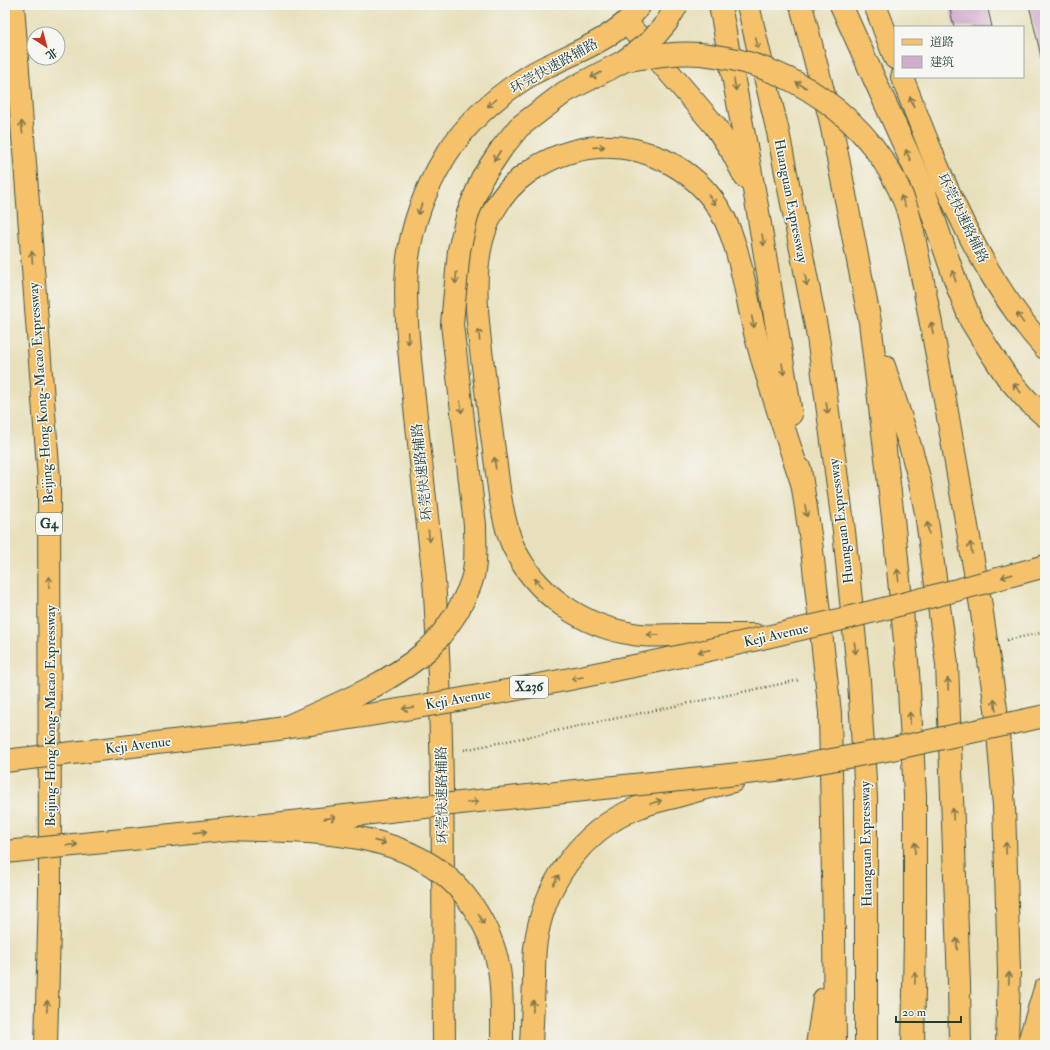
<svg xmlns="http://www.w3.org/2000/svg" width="1050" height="1050" font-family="'IM FELL Double Pica','Noto Serif SC',serif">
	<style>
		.building { fill: #d0accd }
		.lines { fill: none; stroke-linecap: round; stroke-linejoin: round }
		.primary-casing { stroke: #3d5548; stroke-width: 24 }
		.highway-casing { stroke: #3d5548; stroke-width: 24 }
		.path { stroke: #3d5548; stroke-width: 2.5; stroke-dasharray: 1 3; stroke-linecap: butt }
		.primary { stroke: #f5c16b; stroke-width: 22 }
		.highway { stroke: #f5c16b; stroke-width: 22 }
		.primary-bridge-casing { stroke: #3d5548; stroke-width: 24; stroke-linecap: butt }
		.highway-bridge-casing { stroke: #3d5548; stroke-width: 24; stroke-linecap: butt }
		.primary-bridge { stroke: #f5c16b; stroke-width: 22 }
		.highway-bridge { stroke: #f5c16b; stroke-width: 22 }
		.oneway { stroke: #7f784d }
		.labels { text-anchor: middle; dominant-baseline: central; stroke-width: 3; stroke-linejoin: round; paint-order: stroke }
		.shield { fill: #f6f6f2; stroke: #60746d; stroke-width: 1 }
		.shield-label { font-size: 13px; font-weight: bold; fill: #1f3d34 }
		.street-label { font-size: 14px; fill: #1f3d34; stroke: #f6f6f2 }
	</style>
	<rect width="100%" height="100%" fill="#f6f6f2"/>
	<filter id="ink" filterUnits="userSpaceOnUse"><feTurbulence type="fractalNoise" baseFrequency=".025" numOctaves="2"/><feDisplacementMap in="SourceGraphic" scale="8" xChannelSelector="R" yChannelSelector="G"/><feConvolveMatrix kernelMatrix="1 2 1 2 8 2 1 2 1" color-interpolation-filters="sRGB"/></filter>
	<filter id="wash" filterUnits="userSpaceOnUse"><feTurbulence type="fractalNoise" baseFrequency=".012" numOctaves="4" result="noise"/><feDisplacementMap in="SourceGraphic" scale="16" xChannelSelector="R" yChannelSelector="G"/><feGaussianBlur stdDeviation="0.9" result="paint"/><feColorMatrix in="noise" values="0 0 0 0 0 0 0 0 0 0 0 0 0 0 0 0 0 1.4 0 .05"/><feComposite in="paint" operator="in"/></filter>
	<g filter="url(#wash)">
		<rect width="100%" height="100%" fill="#e8e0bc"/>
		<g id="blocks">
			<g class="building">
				<polygon points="949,5 987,5 992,27 954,27"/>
				<polygon points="1029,5 1045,5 1045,69 1044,69"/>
			</g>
		</g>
	</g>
	<g filter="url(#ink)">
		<use href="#blocks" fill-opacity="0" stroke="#3d5548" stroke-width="1"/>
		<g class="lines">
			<g class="primary-casing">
				<g id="primary">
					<polyline points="875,5 895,58"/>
					<path d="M 902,77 C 939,172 976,272 1045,348"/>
					<path d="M 444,1045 C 443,895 444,745 435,595 C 434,572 430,549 428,526 C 423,480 418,435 413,389 C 409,349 404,308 407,268 C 410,228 425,189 446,155 C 468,121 500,93 534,73 C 565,56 598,46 625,23 C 630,18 635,11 640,5"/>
				</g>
			</g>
			<g class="highway-casing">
				<g id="highway">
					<polyline points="13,5 49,479 50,892 46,1045"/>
					<polyline points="720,5 757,206 791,414"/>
					<polyline points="748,5 778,132 818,337 844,531 859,681 866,797 866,1045"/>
					<polyline points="801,5 830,118 870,322 893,518 908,672 915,795 915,936 913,1045"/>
					<polyline points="841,5 923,187 958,288 971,321 989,350 1007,377 1028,401 1045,416"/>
					<polyline points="626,22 715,126 731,150 745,177"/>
					<polyline points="884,366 911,449 919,478 926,513 947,664 959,983 960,1045"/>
					<polyline points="939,366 981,606 996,709 1004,806 1009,971 1007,1045"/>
					<polyline points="800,469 811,541 830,713 834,933 835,1045"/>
					<path d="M 755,635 C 730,635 704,635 679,635 C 664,635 648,637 633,634 C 582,626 535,594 513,546 C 506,530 503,513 500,496 C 495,458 490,420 485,382 C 476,309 459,219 530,171 C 551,157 573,149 598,147 C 642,144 687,165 713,200 C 740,235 745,294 756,337 C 769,386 786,435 802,483"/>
					<path d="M 531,1045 C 532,1024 533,1003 534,981 C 534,970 534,959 535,948 C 542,887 579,832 637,808 C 649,803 662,800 674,797 C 694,791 713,786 733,781"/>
					<polyline points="817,1045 824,999"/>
					<polyline points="1028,1045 1045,989"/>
				</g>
			</g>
			<g class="path">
				<polyline points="1007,640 1045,632"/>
				<polyline points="464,750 800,680"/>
			</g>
			<use href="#primary" class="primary"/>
			<use href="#highway" class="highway"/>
			<g class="primary-bridge-casing">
				<g id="primary-bridge">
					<path d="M 5,761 C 67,754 128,746 190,739 C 222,735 254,733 285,728 C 542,690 795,636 1045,566"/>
					<polyline points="5,852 230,829 469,802 776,770 892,749 1045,716"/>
				</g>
			</g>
			<g class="highway-bridge-casing">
				<g id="highway-bridge">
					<path d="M 629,60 C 653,56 677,52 701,54 C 790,63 872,118 905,203 C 913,225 916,249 921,271 C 927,303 933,334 939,366"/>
					<path d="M 284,728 C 332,706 384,687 425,652 C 438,641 448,626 457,612 C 463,601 470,589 473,576 C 477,560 475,542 475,525 L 452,324 L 459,250 L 468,213 L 482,178 L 502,148 L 519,127 L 565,92 L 624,61 L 651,41 L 667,22 L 677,5"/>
					<path d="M 230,829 C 315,833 419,826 472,905 C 485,924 495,946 499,969 C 503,994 502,1020 502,1045"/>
				</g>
			</g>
			<use href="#primary-bridge" class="primary-bridge"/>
			<use href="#highway-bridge" class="highway-bridge"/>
		</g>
		<defs><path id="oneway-shaft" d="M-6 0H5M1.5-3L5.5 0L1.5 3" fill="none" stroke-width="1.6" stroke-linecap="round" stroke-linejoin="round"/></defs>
		<g class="oneway">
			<use href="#oneway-shaft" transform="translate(757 43) rotate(77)"/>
			<use href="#oneway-shaft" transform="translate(596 75) rotate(152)"/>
			<use href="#oneway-shaft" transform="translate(735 85) rotate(80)"/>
			<use href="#oneway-shaft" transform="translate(801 85) rotate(-153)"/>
			<use href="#oneway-shaft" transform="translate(912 102) rotate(-111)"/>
			<use href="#oneway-shaft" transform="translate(492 103) rotate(141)"/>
			<use href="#oneway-shaft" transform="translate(22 127) rotate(-94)"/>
			<use href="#oneway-shaft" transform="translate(599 147) rotate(-4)"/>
			<use href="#oneway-shaft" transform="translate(908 155) rotate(-114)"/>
			<use href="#oneway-shaft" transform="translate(497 156) rotate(123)"/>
			<use href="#oneway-shaft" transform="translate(712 200) rotate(53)"/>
			<use href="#oneway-shaft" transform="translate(903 201) rotate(-113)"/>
			<use href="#oneway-shaft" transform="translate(420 209) rotate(109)"/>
			<use href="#oneway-shaft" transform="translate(763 240) rotate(81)"/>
			<use href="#oneway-shaft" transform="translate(32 257) rotate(-94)"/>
			<use href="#oneway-shaft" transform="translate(954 276) rotate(-108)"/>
			<use href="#oneway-shaft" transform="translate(456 278) rotate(96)"/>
			<use href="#oneway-shaft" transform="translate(806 280) rotate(79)"/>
			<use href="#oneway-shaft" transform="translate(1020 318) rotate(-125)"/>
			<use href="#oneway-shaft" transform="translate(753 322) rotate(77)"/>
			<use href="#oneway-shaft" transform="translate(932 328) rotate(-101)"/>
			<use href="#oneway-shaft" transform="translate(479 335) rotate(-97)"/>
			<use href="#oneway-shaft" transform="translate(408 338) rotate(86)"/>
			<use href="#oneway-shaft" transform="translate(783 369) rotate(81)"/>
			<use href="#oneway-shaft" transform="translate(1017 388) rotate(-131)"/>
			<use href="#oneway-shaft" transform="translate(461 407) rotate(83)"/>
			<use href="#oneway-shaft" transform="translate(827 408) rotate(82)"/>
			<use href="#oneway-shaft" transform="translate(495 463) rotate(-97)"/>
			<use href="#oneway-shaft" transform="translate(806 511) rotate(81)"/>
			<use href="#oneway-shaft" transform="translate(928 528) rotate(-98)"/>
			<use href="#oneway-shaft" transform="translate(429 536) rotate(84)"/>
			<use href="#oneway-shaft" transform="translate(971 548) rotate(-100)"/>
			<use href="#oneway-shaft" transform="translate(898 575) rotate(-96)"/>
			<use href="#oneway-shaft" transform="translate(1007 576) rotate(164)"/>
			<use href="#oneway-shaft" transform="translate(49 582) rotate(-90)"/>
			<use href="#oneway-shaft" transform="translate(538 583) rotate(-130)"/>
			<use href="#oneway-shaft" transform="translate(653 635) rotate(-179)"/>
			<use href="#oneway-shaft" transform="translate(855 648) rotate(84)"/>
			<use href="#oneway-shaft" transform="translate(704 651) rotate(168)"/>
			<use href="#oneway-shaft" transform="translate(577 678) rotate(170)"/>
			<use href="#oneway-shaft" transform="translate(948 684) rotate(-92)"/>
			<use href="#oneway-shaft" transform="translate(995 705) rotate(-98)"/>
			<use href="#oneway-shaft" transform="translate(408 708) rotate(171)"/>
			<use href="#oneway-shaft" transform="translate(910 718) rotate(-93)"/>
			<use href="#oneway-shaft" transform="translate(473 802) rotate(-6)"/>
			<use href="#oneway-shaft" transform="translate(656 802) rotate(-17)"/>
			<use href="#oneway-shaft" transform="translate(953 814) rotate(-92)"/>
			<use href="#oneway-shaft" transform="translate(330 818) rotate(-6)"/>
			<use href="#oneway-shaft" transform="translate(201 832) rotate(-6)"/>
			<use href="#oneway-shaft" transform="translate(380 842) rotate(13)"/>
			<use href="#oneway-shaft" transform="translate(72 845) rotate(-6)"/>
			<use href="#oneway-shaft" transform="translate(915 848) rotate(-90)"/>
			<use href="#oneway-shaft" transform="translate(1006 848) rotate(-92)"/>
			<use href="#oneway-shaft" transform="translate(556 880) rotate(-60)"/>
			<use href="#oneway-shaft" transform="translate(481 919) rotate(62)"/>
			<use href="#oneway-shaft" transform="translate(957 944) rotate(-92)"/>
			<use href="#oneway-shaft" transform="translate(915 978) rotate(-89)"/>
			<use href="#oneway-shaft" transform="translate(1009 978) rotate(-89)"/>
			<use href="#oneway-shaft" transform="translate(47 1006) rotate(-88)"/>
			<use href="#oneway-shaft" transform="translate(533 1006) rotate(-88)"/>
		</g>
	</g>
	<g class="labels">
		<g class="shield">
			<rect x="36" y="513" width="26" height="22" rx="3"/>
			<rect x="510" y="676" width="38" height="22" rx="3"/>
		</g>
		<g class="shield-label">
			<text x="49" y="524">G4</text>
			<text x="529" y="687">X236</text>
		</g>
		<g class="street-label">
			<text transform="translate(554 66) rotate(-29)">环莞快速路辅路</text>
			<text transform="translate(791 201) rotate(79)">Huanguan Expressway</text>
			<text transform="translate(963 218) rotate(64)">环莞快速路辅路</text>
			<text transform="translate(41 393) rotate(-94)">Beijing-Hong Kong-Macao Expressway</text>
			<text transform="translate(422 472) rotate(-96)">环莞快速路辅路</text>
			<text transform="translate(841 521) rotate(-97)">Huanguan Expressway</text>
			<text transform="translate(776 635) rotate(-13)">Keji Avenue</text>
			<text transform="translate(458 699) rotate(-10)">Keji Avenue</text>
			<text transform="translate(50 716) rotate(-90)">Beijing-Hong Kong-Macao Expressway</text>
			<text transform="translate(138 745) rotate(-7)">Keji Avenue</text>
			<text transform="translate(442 795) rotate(-91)">环莞快速路辅路</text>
			<text transform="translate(866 844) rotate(-91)">Huanguan Expressway</text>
		</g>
	</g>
	<rect width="1050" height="1050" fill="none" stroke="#f6f6f2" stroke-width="20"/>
	<rect x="894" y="26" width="130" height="52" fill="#f6f6f2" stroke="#a0aca6"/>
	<rect x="902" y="39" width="20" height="6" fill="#f5c16b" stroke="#a0aca6"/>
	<text x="930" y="46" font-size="12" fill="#1f3d34">道路</text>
	<rect x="902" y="56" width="20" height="12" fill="#d0accd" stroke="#a0aca6"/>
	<text x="930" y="66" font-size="12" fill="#1f3d34">建筑</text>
	<g transform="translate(46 46) rotate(144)"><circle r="19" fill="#f6f6f2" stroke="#a0aca6"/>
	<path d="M0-3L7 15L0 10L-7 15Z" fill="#c8321e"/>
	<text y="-6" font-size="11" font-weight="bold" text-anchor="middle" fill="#1f3d34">北</text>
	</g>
	<path d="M896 1016v6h65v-6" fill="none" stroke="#1f3d34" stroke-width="2"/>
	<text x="902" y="1016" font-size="12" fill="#1f3d34" stroke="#f6f6f2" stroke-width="3" paint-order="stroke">20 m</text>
</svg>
